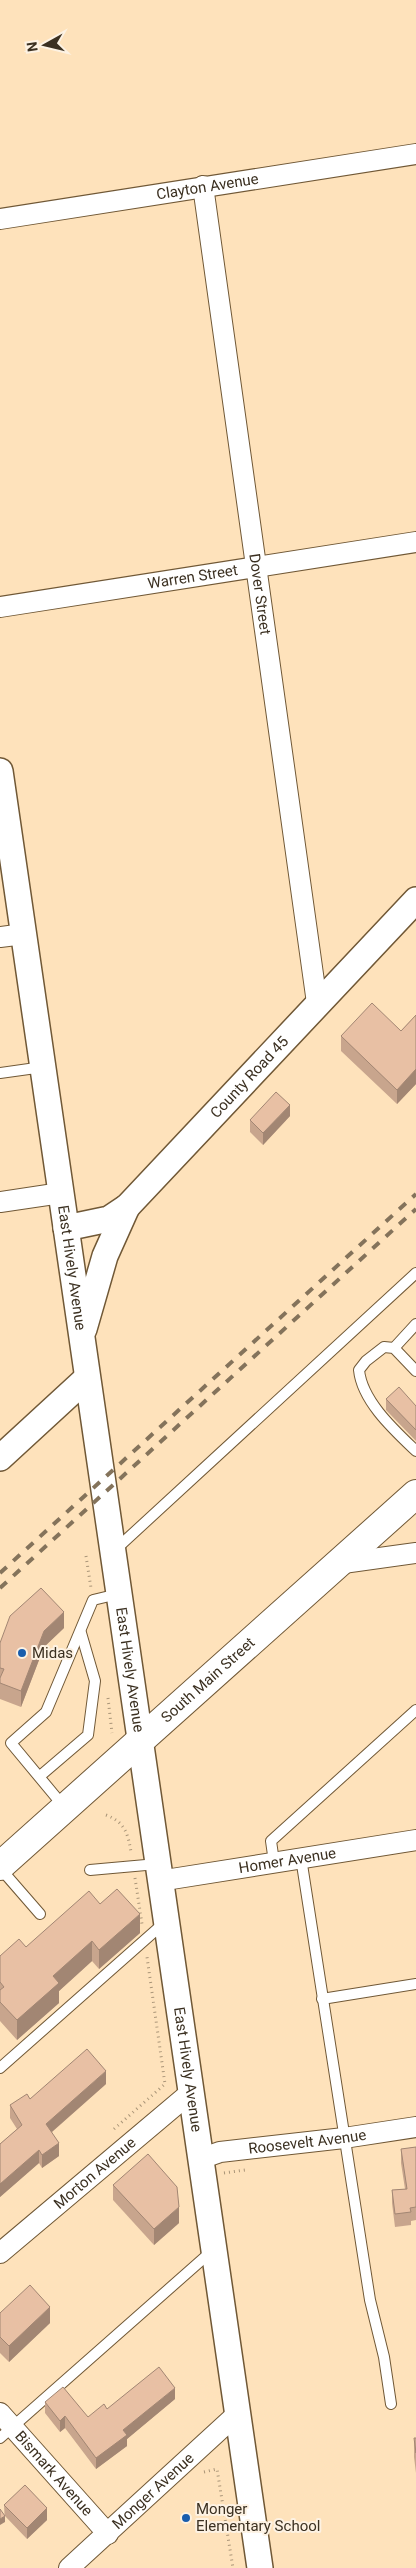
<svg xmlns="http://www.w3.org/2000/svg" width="416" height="2568" font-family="Roboto,sans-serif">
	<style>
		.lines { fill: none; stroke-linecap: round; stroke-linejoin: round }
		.service-casing { stroke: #705836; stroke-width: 12 }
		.minor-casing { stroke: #705836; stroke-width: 22 }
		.tertiary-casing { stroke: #705836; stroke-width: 28 }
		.primary-casing { stroke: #705836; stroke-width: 30 }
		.path { stroke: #aa9578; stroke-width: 3; stroke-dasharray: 1 4; stroke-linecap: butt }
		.service { stroke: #fff; stroke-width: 10 }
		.minor { stroke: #fff; stroke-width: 20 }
		.tertiary { stroke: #fff; stroke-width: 25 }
		.primary { stroke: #fff; stroke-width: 28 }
		.rail { stroke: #84735b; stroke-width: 4; stroke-dasharray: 9 9; stroke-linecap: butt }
		.wall { fill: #c8a58d }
		.shaded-wall { fill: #a28673 }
		.building { fill: #e8c0a4; stroke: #a28673 }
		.poi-dot { fill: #195dad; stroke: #fdf2e3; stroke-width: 2 }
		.labels { text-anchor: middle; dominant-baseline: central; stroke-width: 4; stroke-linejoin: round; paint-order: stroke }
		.street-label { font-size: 15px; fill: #3b3021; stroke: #fdf2e3 }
		.poi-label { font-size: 15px; fill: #3b3021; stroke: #fdf2e3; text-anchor: start }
	</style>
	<rect width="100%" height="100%" fill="#fee2bb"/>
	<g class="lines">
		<g class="service-casing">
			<g id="service">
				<polyline points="0,1073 43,1067"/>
				<polyline points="394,1348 416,1324"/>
				<path d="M 416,1371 L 394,1348 L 384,1347 L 366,1361 L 359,1370 C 362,1401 394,1430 416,1451"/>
				<polyline points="115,1550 416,1273"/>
				<polyline points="40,1776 88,1735 95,1681 81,1633"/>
				<polyline points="65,1808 11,1743 46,1712 93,1600 118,1594"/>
				<polyline points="301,1858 370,2300 384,2357 391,2404"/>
				<polyline points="274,1862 271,1841 416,1710"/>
				<polyline points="0,1868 40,1914"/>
				<polyline points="90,1870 157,1864"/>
				<polyline points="322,1999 416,1984"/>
				<polyline points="0,2068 164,1923"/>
				<polyline points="0,2438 213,2250"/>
			</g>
		</g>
		<g class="minor-casing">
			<g id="minor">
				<path id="s1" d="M 203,186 L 317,1003"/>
				<path id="s2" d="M 0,219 L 416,154"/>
				<path id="s3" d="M 0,607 L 416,542"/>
				<polyline points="0,937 24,934"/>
				<polyline points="0,1202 61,1193"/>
				<polyline points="336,1564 416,1553"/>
				<path id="s4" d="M 159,1881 L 416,1840"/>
				<path id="s5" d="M 200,2159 L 220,2152 L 344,2138 L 416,2127"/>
				<path id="s6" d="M 0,2253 L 190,2093"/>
				<path id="s7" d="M 0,2413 L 108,2534"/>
				<path id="s8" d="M 69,2568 L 237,2414"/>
			</g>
		</g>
		<g class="tertiary-casing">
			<g id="tertiary">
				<path id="s9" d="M 0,771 L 260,2568"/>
				<path id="s10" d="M 66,1228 L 109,1219 L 127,1207 L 416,900"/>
				<polyline points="84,1329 105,1256 127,1207"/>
				<polyline points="0,1458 87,1378"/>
			</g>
		</g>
		<g class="primary-casing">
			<g id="primary">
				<path id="s11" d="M 0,1866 L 416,1494"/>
			</g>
		</g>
		<g class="path">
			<polyline points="86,1556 91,1588"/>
			<polyline points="108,1698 112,1733"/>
			<path d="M 106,1815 C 125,1822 128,1834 131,1852"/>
			<polyline points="135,1878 142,1924"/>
			<polyline points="114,2129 165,2084 147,1957"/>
			<polyline points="224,2173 245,2170"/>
			<polyline points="204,2472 217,2469 233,2568"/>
		</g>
		<use href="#service" class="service"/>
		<use href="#minor" class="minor"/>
		<use href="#tertiary" class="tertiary"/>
		<use href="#primary" class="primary"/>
		<g class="rail">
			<polyline points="0,1573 416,1194"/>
			<polyline points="0,1588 416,1209"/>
		</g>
	</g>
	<g class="wall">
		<polygon points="416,1015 416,1084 397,1104 341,1051 341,1036 401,1031"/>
		<polygon points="290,1116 263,1145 250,1132 250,1120"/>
		<polygon points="386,1399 416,1406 416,1441 386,1410"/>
		<polygon points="64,1628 44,1647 21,1707 0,1699 0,1643"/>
		<polygon points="100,1904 140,1933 99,1969 92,1961 59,1991 59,2003 17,2040 0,2021 0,1956 26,1947"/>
		<polygon points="106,2084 52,2132 59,2156 42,2168 39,2163 0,2197 0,2144 17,2129 10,2118 10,2105 30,2099"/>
		<polygon points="416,2147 416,2220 411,2221 411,2225 395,2227 392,2203 392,2190 405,2189 401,2163 401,2149"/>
		<polygon points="113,2185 179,2223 154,2245 113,2200"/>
		<polygon points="0,2313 50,2323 9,2362 0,2353"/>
		<polygon points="175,2399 127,2439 127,2446 96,2469 65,2428 60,2432 45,2413 45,2402 88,2417 107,2409"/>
		<polygon points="414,2438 416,2438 416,2473 414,2457"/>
		<polygon points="4,2505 47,2520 27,2539 5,2516 5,2522"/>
	</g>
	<g class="shaded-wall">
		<polygon points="416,1069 416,1084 397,1104 397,1090"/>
		<polygon points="290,1105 290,1116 263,1145 263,1133"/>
		<polygon points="64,1612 64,1628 44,1647 21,1707 21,1691 44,1631"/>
		<polygon points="140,1914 140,1933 99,1969 99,1950"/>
		<polygon points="92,1941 92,1961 59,1991 59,2003 17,2040 17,2020 53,1976"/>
		<polygon points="106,2071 106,2084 46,2137 46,2124"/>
		<polygon points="59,2143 59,2156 42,2168 42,2155"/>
		<polygon points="39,2150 39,2163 0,2197 0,2184"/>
		<polygon points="179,2207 179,2223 154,2245 154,2229"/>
		<polygon points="50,2307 50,2323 9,2362 9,2346"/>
		<polygon points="175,2388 175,2399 127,2439 127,2446 96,2469 96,2458 123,2430"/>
		<polygon points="65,2416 65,2428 60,2432 60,2421"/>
		<polygon points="47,2508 47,2520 27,2539 27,2528"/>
		<polygon points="5,2516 5,2522 0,2525 0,2519"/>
	</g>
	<g class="building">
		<polygon points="372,1003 401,1031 416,1015 416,1069 397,1090 341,1036"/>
		<polygon points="276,1092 290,1105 263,1133 250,1120"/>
		<polygon points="399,1387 416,1406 416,1430 386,1399"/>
		<polygon points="41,1588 64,1612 44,1631 21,1691 0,1683 0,1678 4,1669 0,1668 0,1643 10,1616"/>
		<polygon points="117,1889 140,1914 99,1950 92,1941 53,1976 59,1983 17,2020 0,2002 0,1990 4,1987 0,1982 0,1956 19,1939 26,1947 89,1891 100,1904"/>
		<polygon points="87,2049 106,2071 46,2124 59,2143 42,2155 39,2150 0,2184 0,2144 22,2125 10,2105 27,2094 30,2099"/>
		<polygon points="416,2147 416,2207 410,2208 411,2212 395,2214 392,2190 407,2189 401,2149"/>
		<polygon points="148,2154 177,2187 179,2207 154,2229 113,2185"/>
		<polygon points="30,2285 50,2307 9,2346 0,2337 0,2313"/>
		<polygon points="159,2367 175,2388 123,2430 127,2435 96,2458 65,2416 60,2421 45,2402 63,2387 88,2417 104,2404 107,2409"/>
		<polygon points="414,2438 416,2438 416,2453"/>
		<polygon points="25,2485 47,2508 27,2528 4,2505"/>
		<polygon points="0,2509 5,2516 0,2519"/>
	</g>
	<g class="poi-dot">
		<circle cx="22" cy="1653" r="5"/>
		<circle cx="186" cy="2518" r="5"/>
	</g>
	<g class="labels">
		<g class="street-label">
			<text stroke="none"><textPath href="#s2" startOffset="210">Clayton Avenue</textPath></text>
			<text stroke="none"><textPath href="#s3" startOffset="195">Warren Street</textPath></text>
			<text stroke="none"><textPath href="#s1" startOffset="412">Dover Street</textPath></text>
			<text stroke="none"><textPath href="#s10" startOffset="244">County Road 45</textPath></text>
			<text stroke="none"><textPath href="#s9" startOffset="502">East Hively Avenue</textPath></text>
			<text stroke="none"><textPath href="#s9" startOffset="908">East Hively Avenue</textPath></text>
			<text stroke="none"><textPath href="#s11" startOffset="279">South Main Street</textPath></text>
			<text stroke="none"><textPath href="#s4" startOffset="130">Homer Avenue</textPath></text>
			<text stroke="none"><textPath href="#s9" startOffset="1312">East Hively Avenue</textPath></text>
			<text stroke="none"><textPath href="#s5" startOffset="109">Roosevelt Avenue</textPath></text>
			<text stroke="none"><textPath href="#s6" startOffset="124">Morton Avenue</textPath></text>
			<text stroke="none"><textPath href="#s7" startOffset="81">Bismark Avenue</textPath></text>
			<text stroke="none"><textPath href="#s8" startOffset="114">Monger Avenue</textPath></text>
		</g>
		<g class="poi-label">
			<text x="32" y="1653">Midas</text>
			<text x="196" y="2509">Monger<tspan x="196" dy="17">Elementary School</tspan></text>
		</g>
	</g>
	<g transform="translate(45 45) rotate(262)" stroke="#fdf2e3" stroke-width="4" paint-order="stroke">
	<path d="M0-4L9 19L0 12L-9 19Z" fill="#3b3021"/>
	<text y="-8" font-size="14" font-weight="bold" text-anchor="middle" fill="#3b3021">N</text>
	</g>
</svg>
